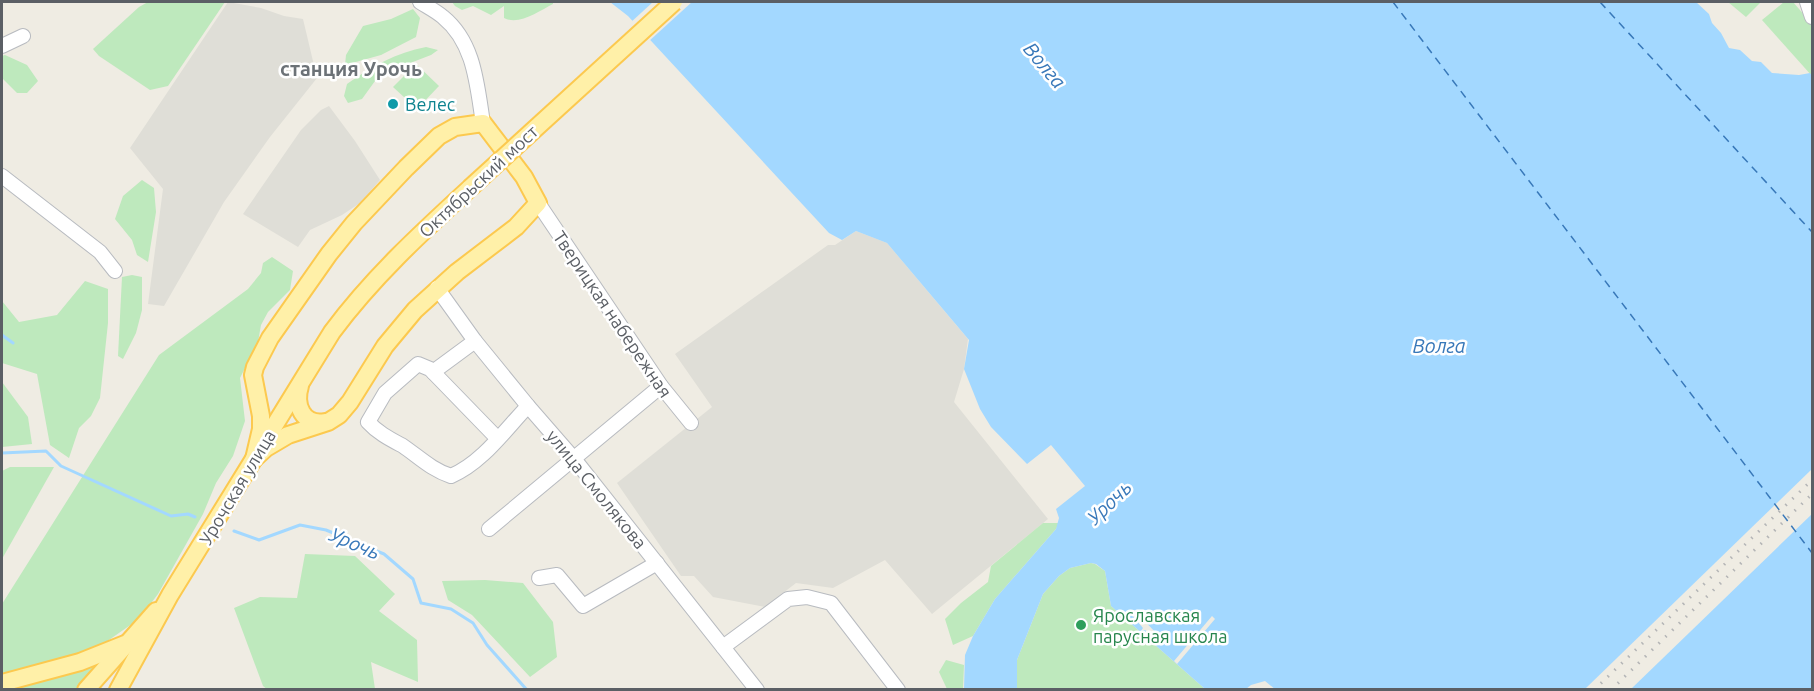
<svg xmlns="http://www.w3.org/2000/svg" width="1814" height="691" font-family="Ubuntu,sans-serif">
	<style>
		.industrial { fill: #dfded7 }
		.green { fill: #bee9bd }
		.water { fill: #a3d8ff }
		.pier { fill: #efece3 }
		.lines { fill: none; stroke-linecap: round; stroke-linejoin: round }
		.stream { stroke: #a3d8ff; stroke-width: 3 }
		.ferry { stroke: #3878b9; stroke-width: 1.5; stroke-dasharray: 8 6; stroke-linecap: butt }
		.minor-casing { stroke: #b8bbc0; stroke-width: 16 }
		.major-casing { stroke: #fcc94f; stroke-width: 20 }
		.minor { stroke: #fff; stroke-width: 14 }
		.major { stroke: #fff0a8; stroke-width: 16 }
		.rail { stroke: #b4b5b6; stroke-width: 3; stroke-dasharray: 1.5 8; stroke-linecap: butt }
		.major-bridge-casing { stroke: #fcc94f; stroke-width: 20; stroke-linecap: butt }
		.major-bridge { stroke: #fff0a8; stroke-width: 16 }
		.culture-dot { fill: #0f9aa8; stroke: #fff; stroke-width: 2 }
		.leisure-dot { fill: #2e9e5b; stroke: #fff; stroke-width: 2 }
		.labels { text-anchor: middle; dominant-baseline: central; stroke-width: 5; stroke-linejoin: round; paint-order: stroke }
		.culture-label { font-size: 18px; fill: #0d838f; stroke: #fff; text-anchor: start }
		.street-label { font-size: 18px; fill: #5b5f65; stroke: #fff }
		.leisure-label { font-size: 18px; fill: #27864d; stroke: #fff; text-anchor: start }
		.water-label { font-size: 20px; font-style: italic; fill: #3878b9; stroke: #fff }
		.neighbourhood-label { font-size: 20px; font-weight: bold; fill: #6c7277; stroke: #fff }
	</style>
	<rect width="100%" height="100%" fill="#efece3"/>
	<g class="industrial">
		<polygon points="228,2 261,8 284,16 303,19 317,78 270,137 224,202 164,306 148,304 163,189 130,148"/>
		<polygon points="329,106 355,141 380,180 360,203 342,215 310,230 298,247 243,214 301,130 321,110"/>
		<polygon points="856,231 887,243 968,339 964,369 954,402 1048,519 932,614 885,560 833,588 796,583 765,607 713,597 694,576 681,576 617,483 712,407 675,354 828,245 835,245"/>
	</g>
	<g class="green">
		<polygon points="148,2 225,2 168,86 150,90 99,56 93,49 139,7"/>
		<path d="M 452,2 L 553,2 L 553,4 C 539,11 519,26 504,18 L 504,6 L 491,15 L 473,6 L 462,10 L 455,6 Z"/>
		<polygon points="1728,2 1761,2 1746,17"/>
		<polygon points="1784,2 1793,2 1812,24 1812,76 1762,20"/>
		<polygon points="413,9 420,18 416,37 381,55 345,65 346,55 363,26 391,19"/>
		<path d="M 426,47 L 438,50 L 431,55 L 405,65 L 375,81 L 362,99 L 348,103 L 344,96 L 347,84 C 372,66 396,53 426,47 Z"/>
		<polygon points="5,55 27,65 38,81 27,93 17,93 2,78 2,56"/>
		<polygon points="416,64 439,86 417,109 393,87"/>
		<polygon points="142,180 154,188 156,212 148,262 137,255 132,240 115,219 123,196"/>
		<polygon points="272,257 293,271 290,290 268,312 261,325 258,342 240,378 245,421 233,456 216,483 203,514 158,594 139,619 106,642 68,660 2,677 2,604 159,355 248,289 261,273 263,263"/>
		<polygon points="132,275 142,277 142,310 136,333 123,359 118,356 122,277"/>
		<polygon points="85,281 108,289 108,323 100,398 91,416 79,428 69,458 50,445 37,374 2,363 2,301 19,322 57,315"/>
		<polygon points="2,382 28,417 32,444 2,447"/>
		<polygon points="10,467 54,467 2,559 2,471"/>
		<polygon points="1043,523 1059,523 1056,529 995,599 973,636 953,645 945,619 961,603 988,582 991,566"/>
		<polygon points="305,554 355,556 395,594 379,611 417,640 418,682 371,662 375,689 268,690 263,686 234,608 260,597 297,598"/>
		<polygon points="1091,563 1095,564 1105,571 1111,606 1205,689 1017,690 1017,660 1043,594 1059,576 1070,568"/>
		<polygon points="485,580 523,583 553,622 557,657 530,677 472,615 448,600 442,581"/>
		<polygon points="946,660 964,665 963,689 947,689 939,672"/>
		<polygon points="99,661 76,689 2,690"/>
	</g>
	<polygon class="water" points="610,2 1696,2 1709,14 1712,23 1721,33 1729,48 1740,50 1752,61 1761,62 1772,73 1799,75 1810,73 1812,76 1812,689 1276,690 1265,681 1251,685 1246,689 1205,689 1111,606 1105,571 1096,564 1091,563 1070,568 1059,576 1043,594 1017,660 1017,689 964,689 965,655 973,636 995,599 1056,529 1059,518 1056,509 1085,486 1051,445 1027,464 991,427 980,409 964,369 969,340 887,243 856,231 842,240 829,233 628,16"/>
	<g class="pier">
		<polygon points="653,2 692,2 648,42 630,23"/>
		<polygon points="1812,469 1812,514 1631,689 1585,689"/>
		<polygon points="1134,610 1158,635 1158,639 1153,637 1145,630 1141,631 1143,628 1131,614"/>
		<polygon points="1212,616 1215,619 1177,664 1174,661"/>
	</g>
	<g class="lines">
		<g class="stream">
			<polyline points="2,335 13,343"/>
			<polyline points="2,453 46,451 61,466 171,516 188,514 195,517"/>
			<polyline points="234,531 259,540 300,525 326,530 384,554 413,579 421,603 451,609 473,623 487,645 527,690"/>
		</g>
		<g class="ferry">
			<polyline points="1393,2 1812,553"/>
			<polyline points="1600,2 1812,232"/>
		</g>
		<g class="minor-casing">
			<g id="minor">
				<path d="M 420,2 C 428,7 436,11 443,17 C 475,43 477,86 483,123"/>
				<polyline points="1807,2 1812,17"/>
				<polyline points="2,46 23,36"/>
				<polyline points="2,176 100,252 115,271"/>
				<polyline points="538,203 661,386 691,423"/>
				<polyline points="437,288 475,341 528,406 575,460 757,690"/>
				<polyline points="434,373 437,369 475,341"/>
				<path d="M 497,438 L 430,369 L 418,364 L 385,393 L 368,422 C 378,433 390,439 403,446 C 419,457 432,470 451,476 C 482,463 505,430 528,406"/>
				<polyline points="489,529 661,386"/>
				<polyline points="539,578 557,575 583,606 657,563"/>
				<polyline points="723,647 788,599 807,597 831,603 898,690"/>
			</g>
		</g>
		<g class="major-casing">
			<g id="major">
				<polygon points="483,123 524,177 538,203 516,227 457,272 415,310 385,346 350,402 339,415 328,422 288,435 266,448 254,459 261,429 261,416 253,375 255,367 270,338 329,254 354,223 406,168 439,136 455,127"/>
				<path d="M 300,386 C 294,405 303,426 325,422"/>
				<polyline points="2,683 80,662 125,644"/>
				<polyline points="86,690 156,611"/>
				<path d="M 118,690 L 170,595 L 332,332 C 372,278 421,233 470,188"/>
			</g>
		</g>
		<use href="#minor" class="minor"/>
		<use href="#major" class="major"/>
		<g class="rail">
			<polyline points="1594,690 1812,480"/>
			<polyline points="1611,690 1812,494"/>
		</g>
		<g class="major-bridge-casing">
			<polyline id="major-bridge" points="470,188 674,2"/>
		</g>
		<use href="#major-bridge" class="major-bridge"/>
	</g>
	<circle class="culture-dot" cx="393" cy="104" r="6"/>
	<circle class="leisure-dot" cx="1081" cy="625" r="6"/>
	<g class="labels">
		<g class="culture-label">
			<text x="405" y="104">Велес</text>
		</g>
		<g class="street-label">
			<text transform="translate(478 181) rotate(-43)">Октябрьский мост</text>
			<text transform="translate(613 314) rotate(56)">Тверицкая набережная</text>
			<text transform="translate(237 487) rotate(-59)">Урочская улица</text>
			<text transform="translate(597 489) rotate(51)">улица Смолякова</text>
		</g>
		<g class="leisure-label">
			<text x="1093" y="615">Ярославская<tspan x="1093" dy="21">парусная школа</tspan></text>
		</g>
		<g class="water-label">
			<text transform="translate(1045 65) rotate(50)">Волга</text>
			<text x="1439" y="345">Волга</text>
			<text transform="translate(1109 502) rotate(-44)">Урочь</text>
			<text transform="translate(355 543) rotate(23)">Урочь</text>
		</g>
		<g class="neighbourhood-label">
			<text x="351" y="68">станция Урочь</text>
		</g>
	</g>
	<rect width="1814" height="691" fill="none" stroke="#5b5f65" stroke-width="6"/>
</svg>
